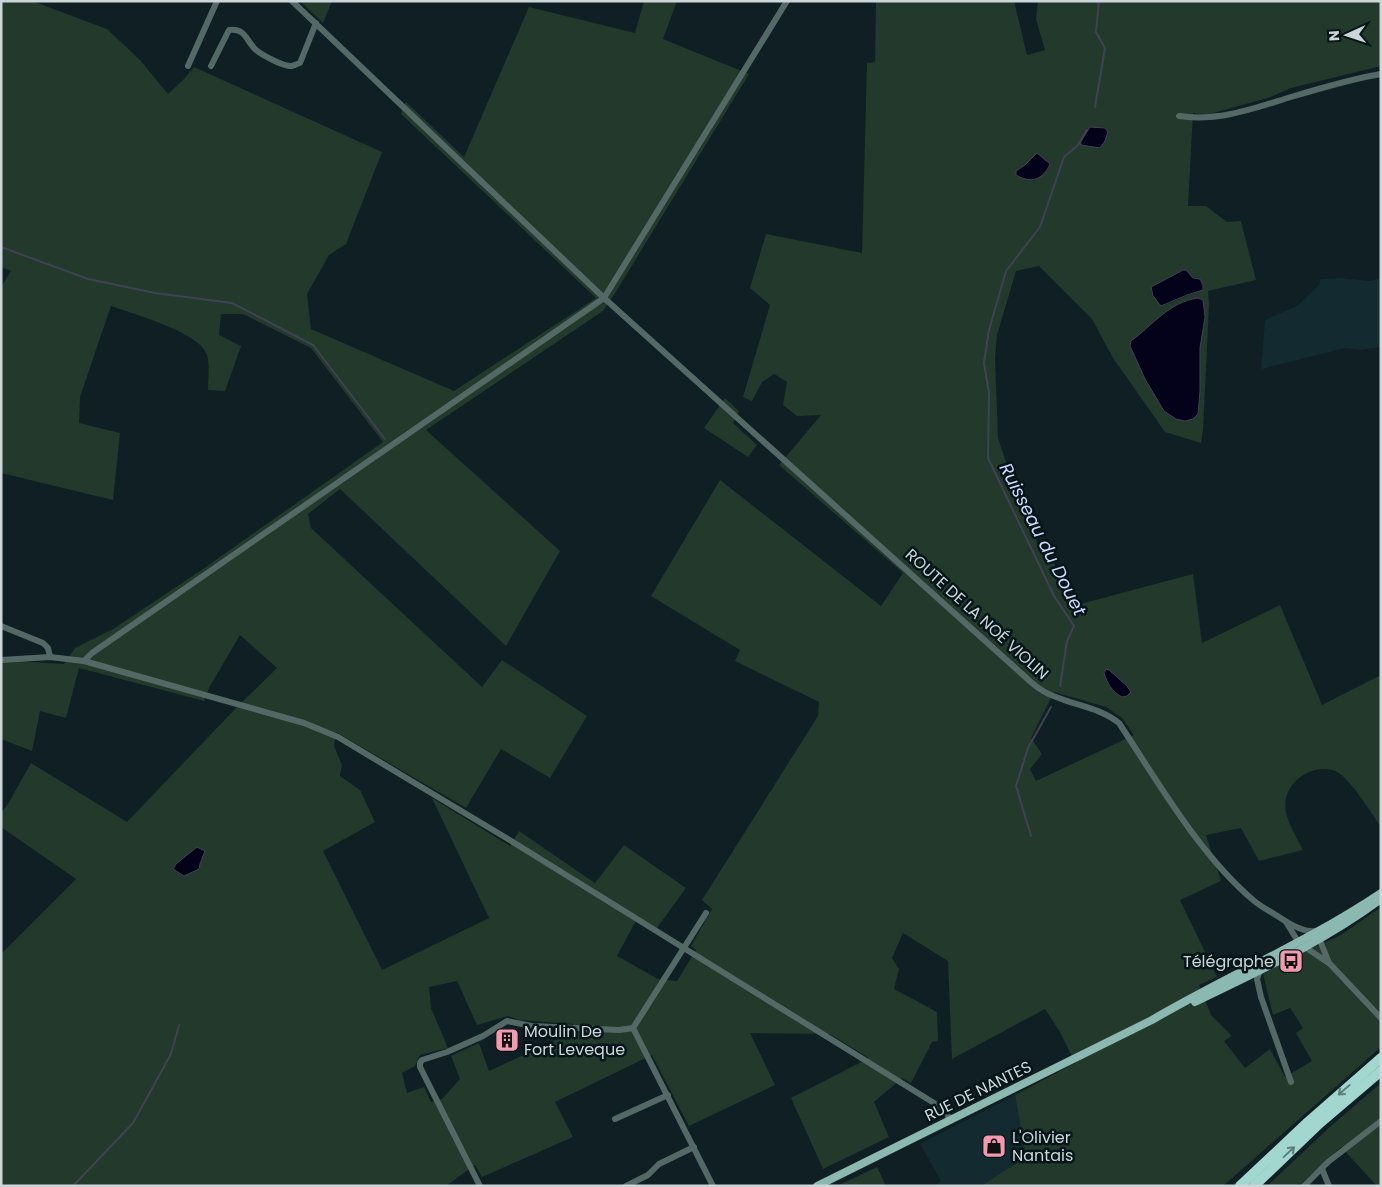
<svg xmlns="http://www.w3.org/2000/svg" width="1382" height="1187" font-family="Poppins,sans-serif">
	<style>
		.built { fill: #122a30 }
		.green { fill: #23392b; fill-rule: evenodd }
		.water { fill: #03021a; stroke: #3f4253 }
		.lines { fill: none; stroke-linecap: round; stroke-linejoin: round }
		.stream { stroke: #3f4253; stroke-width: 2 }
		.minor { stroke: #546966; stroke-width: 6 }
		.major { stroke: #8cb8b2; stroke-width: 8 }
		.highway { stroke: #a2d7d0; stroke-width: 10 }
		.oneway { stroke: #5c807e }
		.labels { text-anchor: middle; dominant-baseline: central; stroke-width: 5; stroke-linejoin: round; paint-order: stroke }
		.street-label { font-size: 16px; fill: #ccd6d8; stroke: #061519 }
		.poi-label { font-size: 16px; fill: #ccd6d8; stroke: #061519; text-anchor: start }
		.water-label { font-size: 18px; font-style: italic; fill: #d0d8fd; stroke: #061519 }
	</style>
	<rect width="100%" height="100%" fill="#0f1f23"/>
	<g class="built">
		<polygon points="1342,278 1370,281 1381,278 1381,347 1361,350 1345,348 1261,369 1265,320 1297,306 1319,285 1321,279"/>
		<polygon points="1015,1095 1026,1157 981,1186 934,1186 941,1181 920,1144"/>
	</g>
	<g class="green">
		<path d="M 1,1 L 32,1 L 107,29 L 140,60 L 168,94 L 184,79 L 194,67 L 382,152 L 346,244 L 329,255 L 307,294 L 311,329 L 454,391 L 596,298 L 401,114 L 406,102 L 464,157 L 529,7 L 635,33 L 644,1 L 677,1 L 663,39 L 749,74 L 614,295 L 603,311 L 426,430 L 560,551 L 506,646 L 340,489 L 308,514 L 311,528 L 482,687 L 502,660 L 587,716 L 550,778 L 501,749 L 466,808 L 336,732 L 334,746 L 342,765 L 340,776 L 360,790 L 375,822 L 323,851 L 382,970 L 489,918 L 432,798 L 510,846 L 519,831 L 595,883 L 624,845 L 686,888 L 657,928 L 638,917 L 617,956 L 658,979 L 677,981 L 696,950 L 691,946 L 712,909 L 702,900 L 818,716 L 819,702 L 735,661 L 740,650 L 651,596 L 720,480 L 881,606 L 903,573 L 779,465 L 821,415 L 797,416 L 783,405 L 787,382 L 774,374 L 762,382 L 752,401 L 743,397 L 770,305 L 750,288 L 766,234 L 862,253 L 867,63 L 875,62 L 876,1 L 1014,1 L 1027,55 L 1045,50 L 1036,19 L 1038,1 L 1381,1 L 1381,66 L 1291,88 L 1268,98 L 1213,113 L 1204,115 L 1193,113 L 1188,206 L 1206,206 L 1227,222 L 1241,221 L 1256,280 L 1208,291 L 1209,305 L 1203,430 L 1201,443 L 1165,432 L 1113,358 L 1092,319 L 1039,266 L 1016,271 L 997,335 L 995,358 L 998,438 L 1018,498 L 1039,547 L 1047,547 L 1073,606 L 1193,574 L 1202,643 L 1280,605 L 1322,705 L 1381,675 L 1381,827 C 1371,813 1349,776 1335,771 C 1311,762 1280,785 1286,812 C 1289,825 1297,838 1303,850 L 1259,861 L 1241,828 L 1206,835 L 1221,881 L 1180,900 L 1217,977 L 1199,985 L 1211,1015 L 1232,1036 L 1224,1041 L 1245,1068 L 1270,1049 L 1285,1077 L 1312,1061 L 1296,1033 L 1303,1028 L 1290,1008 L 1273,1015 L 1263,974 L 1294,956 L 1341,935 L 1381,907 L 1381,1047 L 1223,1186 L 981,1186 L 1026,1157 L 1015,1095 L 1075,1063 L 1060,1032 L 1045,1009 L 952,1059 L 948,961 L 903,933 L 892,958 L 899,969 L 894,989 L 937,1012 L 938,1041 L 932,1042 L 911,1083 L 902,1078 L 874,1102 L 889,1137 L 823,1169 L 791,1098 L 869,1058 L 830,1034 L 750,1033 L 775,1085 L 689,1126 L 652,1055 L 555,1102 L 573,1137 L 482,1177 L 475,1165 L 446,1186 L 1,1186 L 1,954 L 76,879 L 1,827 L 1,813 L 8,804 L 31,763 L 127,822 L 235,709 L 277,668 L 240,635 L 209,688 L 204,701 L 79,668 L 66,718 L 40,711 L 32,751 L 1,739 L 1,663 L 12,661 L 64,664 L 75,648 L 113,629 L 203,569 L 383,442 L 311,348 L 243,314 L 221,314 L 219,335 L 241,346 L 225,391 L 208,390 C 208,380 210,365 207,355 C 200,332 133,314 111,306 L 80,397 L 79,423 L 120,433 L 113,500 L 1,473 L 1,287 L 11,271 L 1,267 ZM 1036,154 L 1035,181 L 1018,176 L 1016,171 L 1025,165 ZM 1186,270 L 1191,277 L 1198,278 L 1203,285 L 1204,289 L 1163,306 L 1153,296 L 1151,291 ZM 1054,692 L 1106,707 L 1122,718 L 1134,735 L 1036,781 L 1030,769 L 1042,754 L 1031,738 ZM 457,981 L 477,1025 L 508,1016 L 519,1020 L 573,1024 L 575,1031 L 489,1071 L 479,1043 L 451,1056 L 460,1079 L 442,1099 L 431,1102 L 424,1087 L 407,1093 L 402,1073 L 415,1066 L 420,1055 L 448,1048 L 431,1008 L 429,987 Z"/>
		<polygon points="300,1 332,1 323,23"/>
		<polygon points="725,398 739,411 733,423 757,445 748,457 704,428"/>
		<polygon points="1381,1083 1381,1186 1377,1186 1341,1147 1299,1186 1267,1186 1332,1125"/>
		<polygon points="877,1167 886,1186 837,1186"/>
	</g>
	<g class="water">
		<polygon points="1090,127 1105,128 1108,132 1105,141 1100,148 1081,145 1081,141"/>
		<path d="M 1037,153 L 1050,164 C 1043,180 1031,184 1016,175 L 1016,171 L 1025,165 Z"/>
		<polygon points="1183,270 1186,270 1193,278 1200,279 1203,285 1203,290 1187,295 1161,306 1153,296 1151,287"/>
		<path d="M 1198,298 L 1203,300 L 1205,317 L 1200,348 L 1200,391 L 1198,414 L 1193,419 L 1185,421 L 1176,419 L 1164,411 L 1145,379 L 1130,346 L 1131,341 C 1153,325 1169,302 1198,298 Z"/>
		<path d="M 1106,669 L 1109,670 L 1127,686 L 1131,692 L 1127,696 L 1122,697 C 1111,691 1108,684 1104,673 Z"/>
		<polygon points="197,847 205,851 200,864 199,869 184,876 173,869 176,864"/>
	</g>
	<g class="lines">
		<g class="stream">
			<polyline points="1095,107 1105,48 1096,32 1099,1"/>
			<polyline points="1,247 88,279 155,293 232,303 313,345 385,439"/>
			<polyline points="1060,686 1067,641 1074,626 1054,596 988,458 989,393 984,363 989,330 1006,271 1040,227 1064,157 1078,145 1087,130"/>
			<polyline points="1031,836 1016,786 1028,748 1051,707"/>
			<polyline points="73,1186 133,1123 171,1054 179,1025"/>
		</g>
		<g class="minor">
			<path d="M 292,1 L 604,298 L 1032,683 C 1039,689 1047,694 1056,697 C 1078,706 1100,708 1119,723 C 1158,782 1199,854 1253,900 C 1261,907 1270,911 1279,917 C 1290,924 1304,933 1317,931"/>
			<polyline points="188,66 217,1"/>
			<path d="M 211,66 L 229,30 C 246,28 246,41 256,50 C 262,55 284,67 292,66 C 295,65 297,64 300,63 L 316,23"/>
			<path d="M 1179,116 C 1218,122 1255,108 1291,97 C 1321,88 1351,79 1381,74"/>
			<polyline points="1,626 43,643 48,648 50,657"/>
			<polyline points="1,660 50,657 84,661 304,723 338,737 508,839 942,1108 951,1120"/>
			<polyline points="84,661 92,653 604,298 787,1"/>
			<polyline points="706,913 633,1028 713,1186"/>
			<polyline points="1286,922 1299,943 1330,964 1381,1018"/>
			<polyline points="1315,937 1321,943 1329,963"/>
			<polyline points="1260,970 1257,979 1261,997 1291,1082"/>
			<polyline points="615,1119 668,1095"/>
			<polyline points="1322,1169 1329,1186"/>
			<polyline points="480,1186 420,1067 420,1063 422,1060 447,1052 483,1036 507,1021 532,1026 619,1030 633,1028"/>
			<polyline points="626,1186 648,1175 659,1164 694,1147"/>
			<polyline points="1304,1186 1328,1162 1381,1121"/>
		</g>
		<g class="major">
			<path d="M 1195,1002 C 1259,971 1323,942 1381,899"/>
			<path d="M 817,1186 L 1152,1020 C 1227,976 1308,942 1381,893"/>
		</g>
		<g class="highway">
			<polyline points="1240,1186 1308,1122 1381,1058"/>
			<polyline points="1254,1186 1320,1123 1381,1071"/>
		</g>
	</g>
	<defs><path id="oneway-shaft" d="M-6 0H5M1.5-3L5.5 0L1.5 3" fill="none" stroke-width="1.6" stroke-linecap="round" stroke-linejoin="round" transform="scale(1.25)"/></defs>
	<g class="oneway">
		<use href="#oneway-shaft" transform="translate(1344 1090) rotate(139)"/>
		<use href="#oneway-shaft" transform="translate(1289 1152) rotate(-43)"/>
	</g>
	<defs>
		<g id="bus-square" transform="scale(1.25)"><rect x="-9" y="-9" width="18" height="18" rx="4" fill="#f29aae" stroke="#061519"/><path d="M-5-6H5V4H4V6H2V4H-2V6H-4V4H-5ZM-3.5-4V0h7V-4ZM-3.5 1.2v1.5H-2V1.2ZM2 1.2v1.5H3.5V1.2Z" fill="#111"/></g>
		<g id="building-square" transform="scale(1.25)"><rect x="-9" y="-9" width="18" height="18" rx="4" fill="#f29aae" stroke="#061519"/><path d="M-4-6H4V6H1V3H-1V6H-4ZM-2.5-4.3h1.7v1.8h-1.7ZM.8-4.3h1.7v1.8H.8ZM-2.5-1h1.7V.8h-1.7ZM.8-1h1.7V.8H.8Z" fill="#111"/></g>
		<g id="shop-square" transform="scale(1.25)"><rect x="-9" y="-9" width="18" height="18" rx="4" fill="#f29aae" stroke="#061519"/><path d="M-5-2.5h2.3a2.7 3.5 0 0 1 5.4 0H5L5.5 6h-11ZM-1.5-2.5h3a1.5 2.3 0 0 0-3 0Z" fill="#111"/></g>
	</defs>
	<g fill-rule="evenodd">
		<use href="#bus-square" x="1291" y="961"/>
		<use href="#building-square" x="507" y="1040"/>
		<use href="#shop-square" x="994" y="1146"/>
	</g>
	<g class="labels">
		<g class="street-label">
			<text transform="translate(977 614) rotate(42)">ROUTE DE LA NOÉ VIOLIN</text>
			<text transform="translate(978 1091) rotate(-26)">RUE DE NANTES</text>
		</g>
		<g class="poi-label">
			<text x="1274" y="961" text-anchor="end">Télégraphe</text>
			<text x="524" y="1031">Moulin De<tspan x="524" dy="18">Fort Leveque</tspan></text>
			<text x="1012" y="1137">L'Olivier<tspan x="1012" dy="18">Nantais</tspan></text>
		</g>
		<g class="water-label">
			<text transform="translate(1043 539) rotate(63)">Ruisseau du Douet</text>
		</g>
	</g>
	<rect width="1382" height="1187" fill="none" stroke="#ccd6d8" stroke-width="5"/>
	<g transform="translate(1347 35) rotate(267)" stroke="#061519" stroke-width="4" paint-order="stroke">
	<path d="M0-4L9 19L0 12L-9 19Z" fill="#ccd6d8"/>
	<text y="-8" font-size="14" font-weight="bold" text-anchor="middle" fill="#ccd6d8">N</text>
	</g>
</svg>
